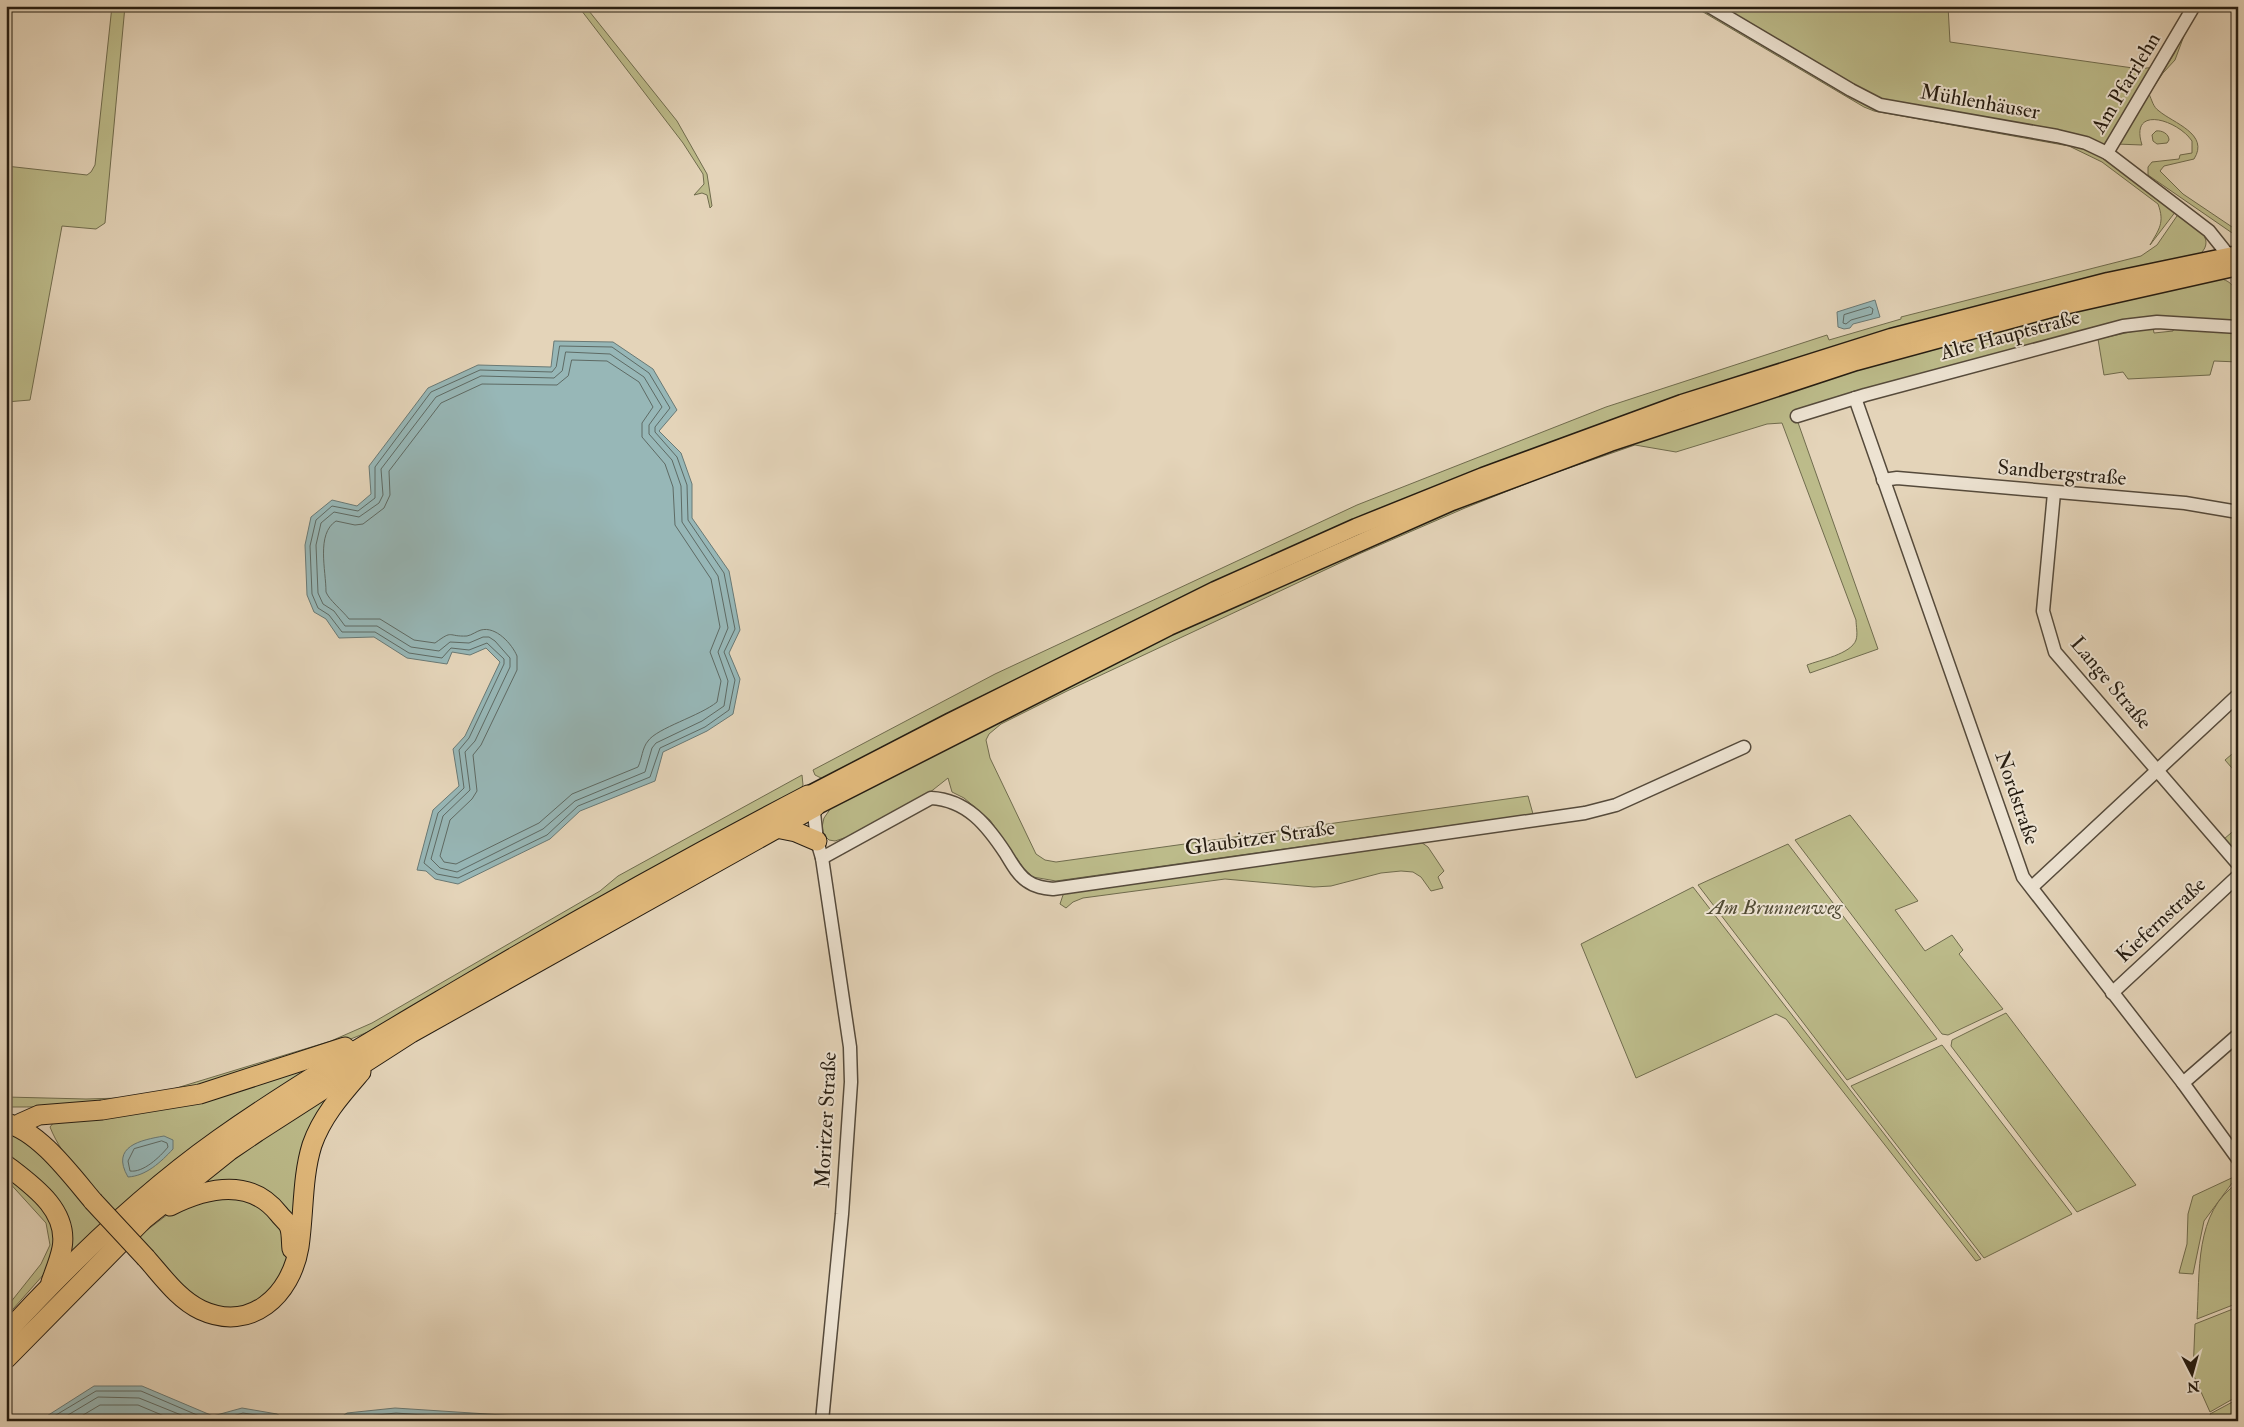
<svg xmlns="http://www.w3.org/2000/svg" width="2244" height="1427" font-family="'IM FELL Double Pica',serif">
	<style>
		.green { fill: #bcbb8a; stroke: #706c4e }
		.water { fill: #97b7b7; stroke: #697975 }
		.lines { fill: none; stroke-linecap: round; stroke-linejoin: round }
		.shore { stroke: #5e6a64; stroke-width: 1 }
		.minor-casing { stroke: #554a3b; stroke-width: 15 }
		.major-casing { stroke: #251c11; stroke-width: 19 }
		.highway-casing { stroke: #251c11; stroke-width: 21 }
		.minor { stroke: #ede3d2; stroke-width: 12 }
		.major { stroke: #e2ba7c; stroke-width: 16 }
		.highway { stroke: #e2ba7c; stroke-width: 19 }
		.highway-bridge-casing { stroke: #251c11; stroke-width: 21; stroke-linecap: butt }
		.highway-bridge { stroke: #e2ba7c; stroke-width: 19 }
		.labels { text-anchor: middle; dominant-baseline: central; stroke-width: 4; stroke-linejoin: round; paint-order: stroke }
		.street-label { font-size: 21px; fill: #251c11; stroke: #ede3d2 }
		.park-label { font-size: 21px; font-style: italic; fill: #524c35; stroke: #ede3d2 }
	</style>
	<rect width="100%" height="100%" fill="#e4d4b9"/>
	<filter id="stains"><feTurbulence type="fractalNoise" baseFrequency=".004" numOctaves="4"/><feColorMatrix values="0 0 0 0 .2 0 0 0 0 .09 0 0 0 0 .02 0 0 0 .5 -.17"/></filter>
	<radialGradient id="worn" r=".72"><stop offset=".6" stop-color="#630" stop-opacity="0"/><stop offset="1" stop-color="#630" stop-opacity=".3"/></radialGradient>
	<g class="green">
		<polygon points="112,6 125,6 105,223 96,229 62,226 30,400 6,402 6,166 87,175 91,172 95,165"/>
		<polygon points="578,6 585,6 677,121 707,174 712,206 710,208 707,195 702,193 694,195 704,184 703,174 683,143"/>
		<path d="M 1693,6 L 1700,6 L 1860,101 L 2084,147 L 2105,159 L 2176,211 L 2150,245 C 2159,229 2165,223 2158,204 L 2102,162 L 2069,146 L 1874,111 L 1864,107 Z"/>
		<polygon points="1717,6 1948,6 1950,42 2140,69 2154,67 2108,141 2102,145 1878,99"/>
		<path d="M 2197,6 L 2201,6 L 2185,33 L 2175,60 L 2163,73 L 2149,94 C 2152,100 2153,107 2159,111 C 2173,123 2210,134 2194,159 L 2164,166 L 2160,171 L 2183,194 L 2238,231 L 2238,237 L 2148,175 L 2148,167 L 2152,162 L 2179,159 L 2180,155 L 2192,153 L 2192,141 C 2178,120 2129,104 2142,145 L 2116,144 L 2174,54 Z"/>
		<path d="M 2156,131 C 2162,130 2169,134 2169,140 L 2167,143 L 2157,144 L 2153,141 L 2152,135 Z"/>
		<path d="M 2179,213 C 2191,222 2218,238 2200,254 L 1790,361 L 823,779 L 815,775 L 813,770 L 995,674 L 1357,505 L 1606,407 L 1827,335 L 1829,340 L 1901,319 L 1901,317 L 2141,256 L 2157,245 Z"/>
		<path d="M 2218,278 C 2240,282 2238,300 2238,318 L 2232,322 L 2176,318 L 1795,414 L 1878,649 L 1810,673 L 1807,665 C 1820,660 1851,654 1856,640 C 1858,634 1856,626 1856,620 L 1782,423 L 1767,424 L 1676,452 L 1635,445 L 1543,477 L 1465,508 L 1359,554 L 1067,691 L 1001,724 L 989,734 L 986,740 L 990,758 L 1036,854 L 1045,860 L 1056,862 L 1528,796 L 1533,814 L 1056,881 L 1033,877 L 1024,869 L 990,820 L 964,798 L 952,792 L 948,778 L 929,793 L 850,836 L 835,841 L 829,840 L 824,835 L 822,827 L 824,818 L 833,805 L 1137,649 L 1482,496 L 1744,403 L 1995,329 Z"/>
		<polygon points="2153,327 2154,333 2173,331 2174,327 2238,331 2238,362 2214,361 2210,375 2128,379 2123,372 2104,375 2098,339"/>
		<polygon points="2238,749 2238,775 2225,760"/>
		<path d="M 802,775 L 803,785 L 798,794 L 377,1028 C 286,1068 185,1095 86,1105 C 60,1107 33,1107 6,1107 L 6,1097 L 86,1099 L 121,1098 L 170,1090 L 331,1041 L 372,1023 L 600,891 L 618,876 Z"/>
		<polygon points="1850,815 1918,901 1895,910 1925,951 1952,935 1963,950 1959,954 2003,1009 1948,1035 1942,1034 1795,840"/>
		<polygon points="2238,827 2238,854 2224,839"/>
		<polygon points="1418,840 1428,847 1444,871 1438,877 1443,888 1431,891 1421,877 1413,872 1401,871 1381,873 1331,886 1314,887 1225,879 1083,898 1073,902 1066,908 1060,904 1064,892"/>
		<polygon points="1788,844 1937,1039 1847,1080 1698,885"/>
		<polygon points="1693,887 1981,1259 1976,1261 1786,1019 1776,1014 1636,1078 1581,944"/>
		<polygon points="2006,1013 2136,1185 2077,1212 1951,1046 1952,1040"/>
		<polygon points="1942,1045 2072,1214 1984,1258 1851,1086"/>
		<path d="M 323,1063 L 115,1214 C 92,1186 63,1160 50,1127 L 58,1117 Z"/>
		<polygon points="343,1084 328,1102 297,1237 275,1201 197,1188 253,1141"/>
		<path d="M 6,1131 C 46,1152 74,1191 104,1224 L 63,1264 L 66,1234 L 6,1159 Z"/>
		<polygon points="6,1171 45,1206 56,1227 52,1265 6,1317 6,1308 41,1264 50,1245 46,1223 6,1179"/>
		<polygon points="2238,1175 2204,1221 2193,1274 2179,1273 2187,1244 2188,1214 2193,1196"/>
		<path d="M 2238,1183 L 2238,1303 L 2197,1319 C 2200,1274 2194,1211 2238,1183 Z"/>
		<polygon points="230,1193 274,1214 290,1254 279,1284 247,1308 212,1307 190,1293 173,1278 138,1237 172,1211"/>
		<polygon points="2238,1307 2238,1396 2210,1412 2193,1374 2195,1324"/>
		<polygon points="2238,1399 2238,1421 2212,1421 2210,1414"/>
	</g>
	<g class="water">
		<polygon points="1875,300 1880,317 1853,324 1850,328 1844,329 1838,327 1837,312"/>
		<polygon points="554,341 613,342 653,369 677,410 659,431 681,453 692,484 692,518 729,571 740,630 729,653 740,679 733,714 707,731 663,752 655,781 580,811 550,839 458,884 435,879 426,871 417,870 433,810 459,786 453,749 465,736 500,662 486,648 470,655 452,652 447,664 407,658 374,637 339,638 326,619 314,612 307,595 305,545 311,517 332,500 357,506 371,494 369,466 428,388 478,365 551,367"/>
		<path d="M 164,1136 L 173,1140 L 173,1149 C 161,1162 146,1176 128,1177 C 110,1146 141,1140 164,1136 Z"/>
		<polygon points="94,1386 142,1386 213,1416 242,1408 277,1414 288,1421 39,1421"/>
		<polygon points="395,1408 595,1421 335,1421 347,1413"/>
	</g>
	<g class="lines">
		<g class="shore">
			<polygon points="1870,307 1873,309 1872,314 1851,320 1846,324 1843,323 1844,315"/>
			<polygon points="560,346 612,347 649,373 670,408 655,427 655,432 677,457 687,485 688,520 724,573 735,629 724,652 735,680 729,710 705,727 660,748 650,777 578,806 547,835 458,878 437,874 424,863 438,813 464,788 459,750 469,738 504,664 504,659 487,643 469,650 451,648 442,658 409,653 375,632 342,632 329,615 318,608 312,594 310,546 316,520 332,506 358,511 375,498 375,467 431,392 480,370 552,372 556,367"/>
			<polygon points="566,352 610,354 644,377 662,407 649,425 649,434 672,460 681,486 682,522 718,576 728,628 718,652 728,681 724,706 702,721 656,743 652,748 645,772 575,801 543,829 457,872 440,868 431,859 443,816 470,790 465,752 475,741 510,667 510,658 495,641 489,637 483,637 469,643 450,642 439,651 411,647 377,626 345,626 334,611 323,604 318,593 316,545 321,523 334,512 359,517 379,503 383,495 381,469 436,397 481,376 554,378 562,371"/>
			<path d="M 572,360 L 607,361 L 639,382 L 653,407 L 642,423 L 642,437 L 665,464 L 673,487 L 675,525 L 711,579 L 720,627 L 710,652 L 721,681 L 717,702 C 700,716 657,728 648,741 C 642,748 642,759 638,767 L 572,794 L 539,823 L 456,864 L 444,862 L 440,856 L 450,820 L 472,799 L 477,791 L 473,755 L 481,745 L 517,670 L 517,656 C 512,644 496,626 481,630 C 477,631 472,635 467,636 C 447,637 454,629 435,643 L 414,640 L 380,619 L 349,619 C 342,610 329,600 326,592 C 326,570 316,534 336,521 L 355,525 L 363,524 L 384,508 L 390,495 L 389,471 L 441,403 L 482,384 L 557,385 L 568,376 Z"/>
			<path d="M 162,1141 L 167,1143 L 168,1147 C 160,1157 143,1173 130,1171 L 128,1161 L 134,1149 Z"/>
			<polyline points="46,1421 96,1391 141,1391 211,1421"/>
			<polyline points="58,1421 98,1397 139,1398 196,1421"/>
			<polyline points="73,1421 100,1405 138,1405 176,1421"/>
			<polyline points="216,1421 243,1413 275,1418 279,1421"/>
			<polyline points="344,1421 349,1418 396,1413 506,1421"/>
		</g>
		<g class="minor-casing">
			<g id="minor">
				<polyline points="1709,6 1851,90 1880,105 2057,136 2086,143 2107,153 2209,231 2233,261"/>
				<polyline points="2107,153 2194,6"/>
				<polyline points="1855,398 2023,877 2183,1083 2238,1159"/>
				<polyline points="1797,416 1865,395 2123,326 2157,322 2238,327"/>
				<polyline points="1883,480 1897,478 2185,503 2238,512"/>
				<polyline points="2054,493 2043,611 2055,652 2238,864"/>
				<polyline points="813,803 817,841 822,858 850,1047 851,1082 842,1214 822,1421"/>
				<path d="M 822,858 L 931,798 C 967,800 987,825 1006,854 C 1012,864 1018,875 1027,881 C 1035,887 1044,888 1053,889 L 1585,813 L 1616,805 L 1744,747"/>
				<polyline points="2032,887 2238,695"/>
				<polyline points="2112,993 2238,876"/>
				<polyline points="2183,1083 2238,1035"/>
			</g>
		</g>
		<g class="major-casing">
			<g id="major">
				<polyline points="808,795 949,722 1215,590 1356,527 1483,476 1682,403 1891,337 2108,281 2238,254"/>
				<polyline points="815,807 1169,627 1452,502 1610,443 1856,362 2051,309 2238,267"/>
			</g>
		</g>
		<g class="highway-casing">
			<g id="highway">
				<polyline points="776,828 796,832 817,841"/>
				<path d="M 6,1123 C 39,1131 71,1175 93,1201"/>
				<polyline points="18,1126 21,1123 39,1115 102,1110 200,1094 345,1047"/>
				<path d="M 6,1165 C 32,1185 69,1210 62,1248 C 60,1259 55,1271 51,1282"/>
				<path d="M 170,1206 C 206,1188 250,1177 279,1214 C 282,1218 287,1222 289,1226 C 292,1232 291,1243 292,1249"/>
				<path d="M 146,1258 C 163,1277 178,1299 201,1310 C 251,1333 291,1295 299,1247 C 304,1213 302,1177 312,1145 C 322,1116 342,1094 361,1072"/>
				<path d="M 6,1333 C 71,1262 140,1195 219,1139 C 297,1084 380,1036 463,987 C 576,920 691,856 808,795"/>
				<polyline points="6,1359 144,1219 229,1151 257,1132 411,1033 815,807"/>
			</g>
		</g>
		<use href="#minor" class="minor"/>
		<use href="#major" class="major"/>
		<use href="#highway" class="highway"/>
		<g class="highway-bridge-casing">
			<polyline id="highway-bridge" points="93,1201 146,1258"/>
		</g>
		<use href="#highway-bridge" class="highway-bridge"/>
	</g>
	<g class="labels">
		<g class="street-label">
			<text transform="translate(2126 83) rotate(-59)">Am Pfarrlehn</text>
			<text transform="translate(1980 102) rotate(10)">Mühlenhäuser</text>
			<text transform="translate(2010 335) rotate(-15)">Alte Hauptstraße</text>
			<text transform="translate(2062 473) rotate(5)">Sandbergstraße</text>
			<text transform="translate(2111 683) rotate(50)">Lange Straße</text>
			<text transform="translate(2017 798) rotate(71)">Nordstraße</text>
			<text transform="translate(1260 838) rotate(-8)">Glaubitzer Straße</text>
			<text transform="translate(2161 920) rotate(-43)">Kiefernstraße</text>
			<text transform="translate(826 1120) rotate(-87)">Moritzer Straße</text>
		</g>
		<g class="park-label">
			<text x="1775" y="907">Am Brunnenweg</text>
		</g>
	</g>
	<rect width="2244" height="1427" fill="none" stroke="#e4d4b9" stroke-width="25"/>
	<rect x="8" y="8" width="2229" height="1412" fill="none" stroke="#251c11" stroke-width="2.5"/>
	<rect x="12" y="12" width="2219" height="1402" fill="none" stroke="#251c11"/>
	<g transform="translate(2192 1374) rotate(174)" stroke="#ede3d2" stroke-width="4" paint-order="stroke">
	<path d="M0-4L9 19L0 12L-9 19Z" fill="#251c11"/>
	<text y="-8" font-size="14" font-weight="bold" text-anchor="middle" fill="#251c11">N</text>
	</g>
	<rect width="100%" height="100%" filter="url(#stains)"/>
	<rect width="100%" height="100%" fill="url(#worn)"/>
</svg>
